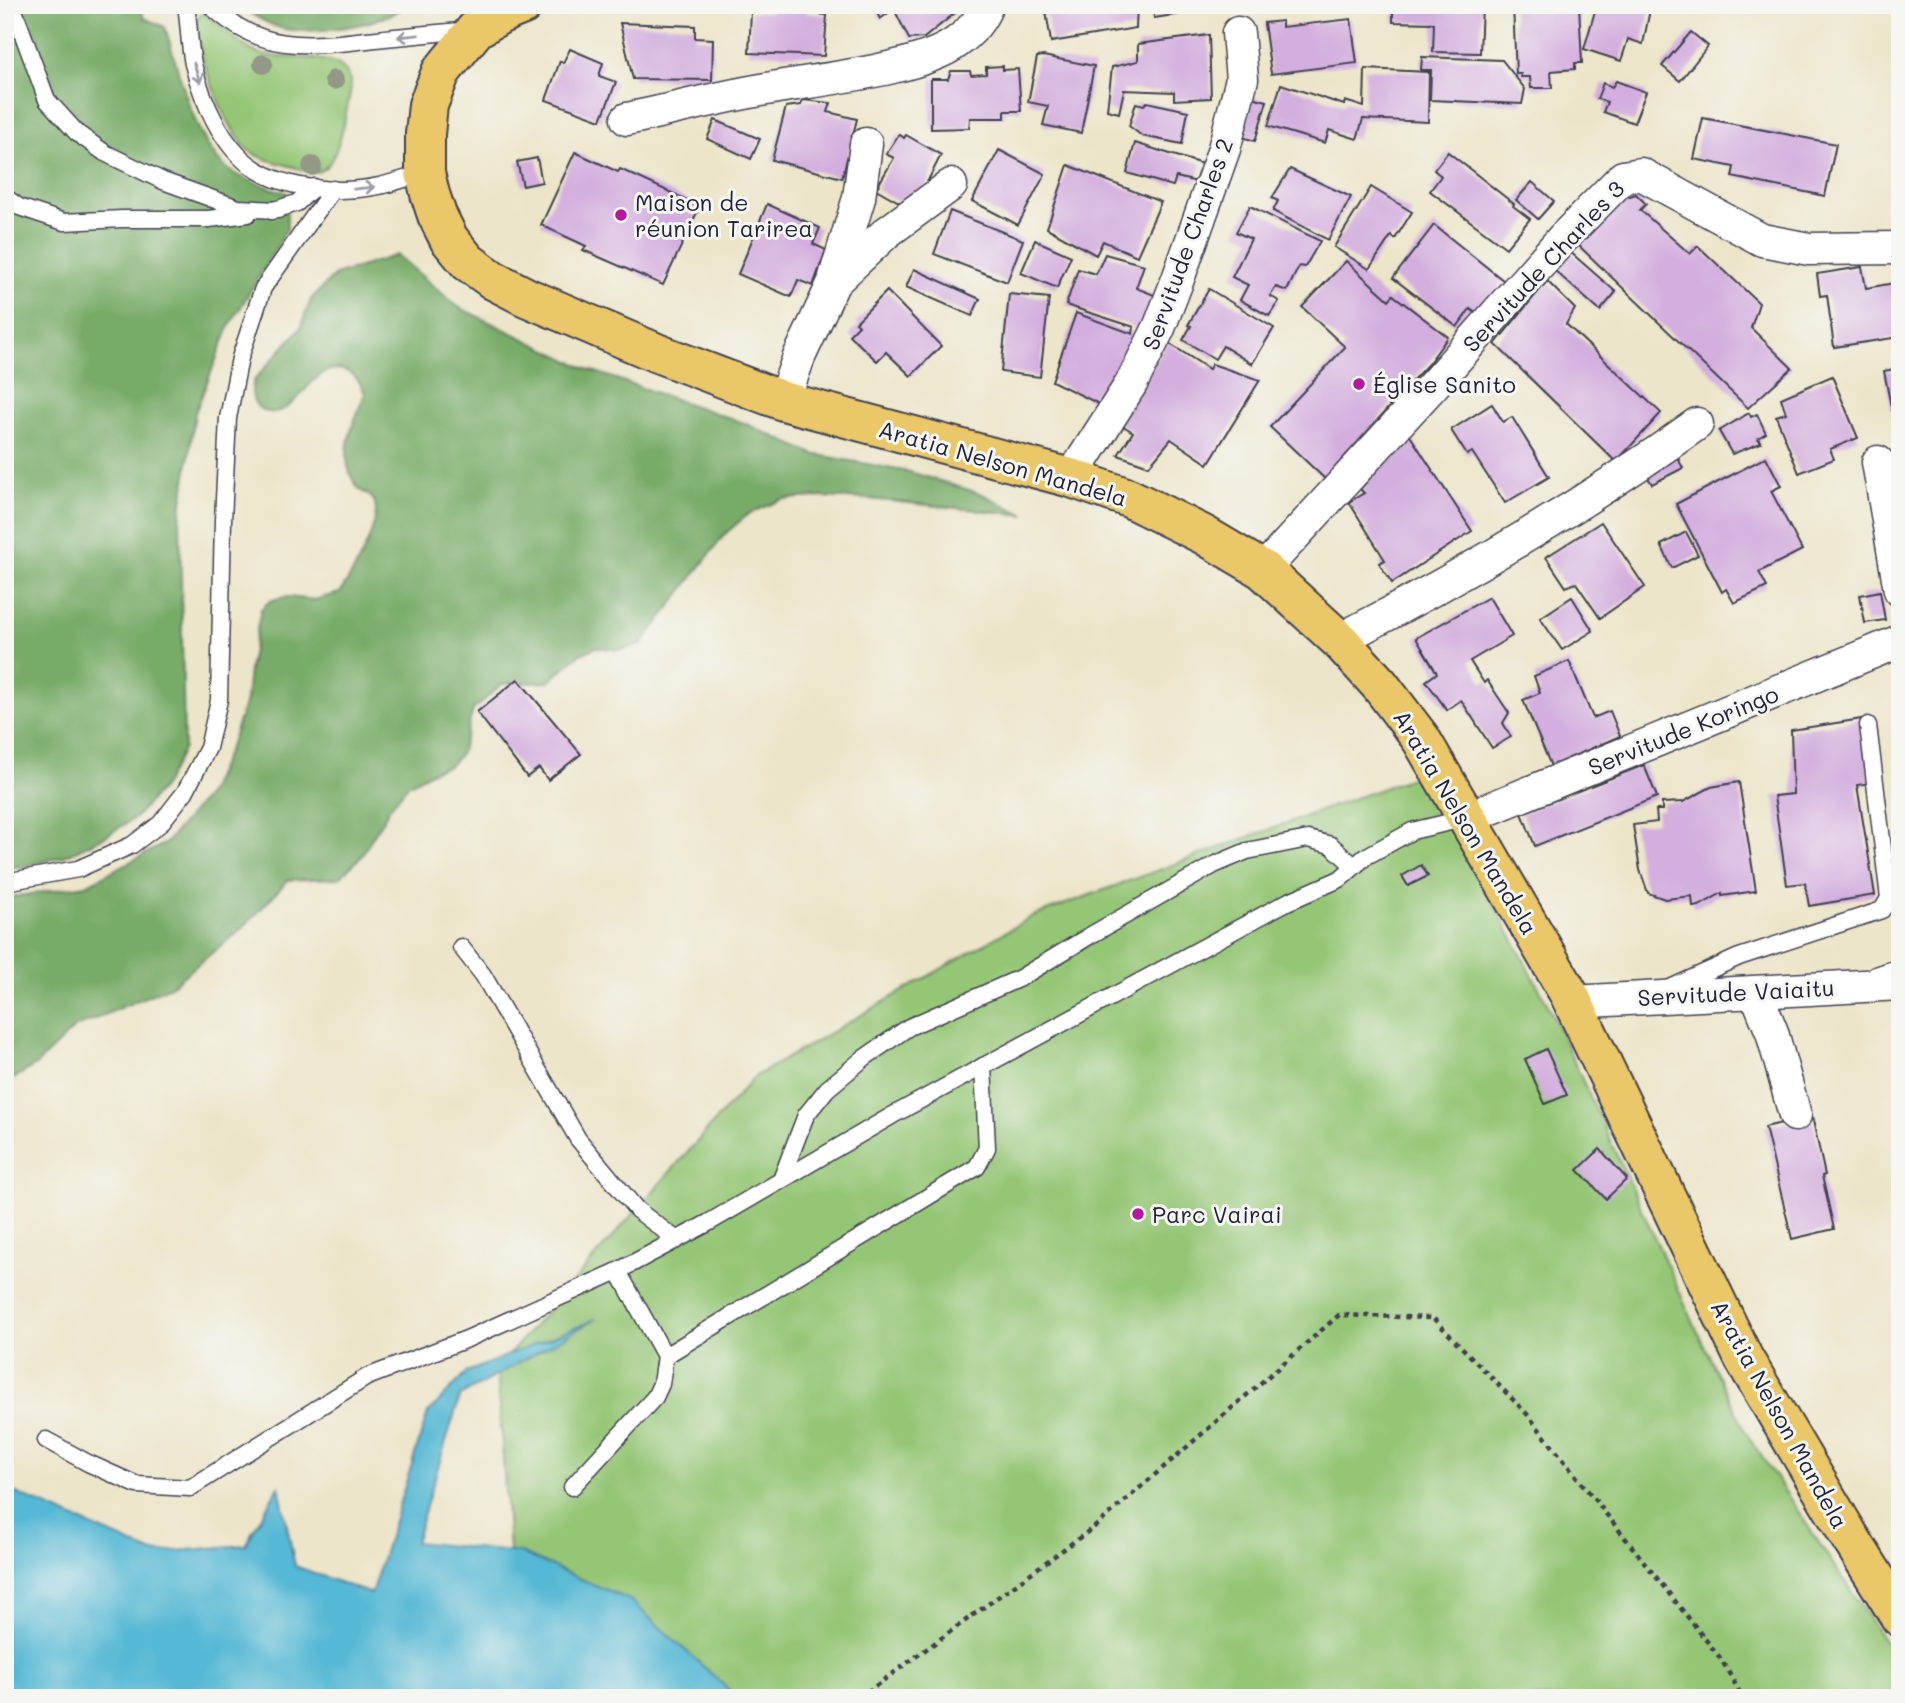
<svg xmlns="http://www.w3.org/2000/svg" width="1905" height="1703" font-family="Mali,sans-serif">
	<style>
		.green { fill: #95c676; stroke: #5c7458; stroke-width: 2 }
		.forest { fill: #78ab67; stroke: #4d6651; stroke-width: 2 }
		.water { fill: #55b8d4; stroke: #3c6d88; stroke-width: 2 }
		.building { fill: #d3aede }
		.lines { fill: none; stroke-linecap: round; stroke-linejoin: round }
		.lane-casing { stroke: #403f50; stroke-width: 19 }
		.street-casing { stroke: #403f50; stroke-width: 35 }
		.primary-casing { stroke: #403f50; stroke-width: 42 }
		.path { stroke: #403f50; stroke-width: 4.5; stroke-dasharray: 5 5; stroke-linecap: butt }
		.lane { stroke: #fff; stroke-width: 16 }
		.street { stroke: #fff; stroke-width: 32 }
		.primary { stroke: #eac769; stroke-width: 38 }
		.tree { fill: #939986 }
		.oneway { stroke: #9c9ca7 }
		.poi-dot { fill: #b5179e; stroke: #f6f6f2; stroke-width: 2.5 }
		.labels { text-anchor: middle; dominant-baseline: central; stroke-width: 6; stroke-linejoin: round; paint-order: stroke }
		.poi-label { font-size: 23px; fill: #22223b; stroke: #f6f6f2; text-anchor: start }
		.street-label { font-size: 23px; fill: #22223b; stroke: #f6f6f2 }
	</style>
	<rect width="100%" height="100%" fill="#f6f6f2"/>
	<filter id="ink" filterUnits="userSpaceOnUse"><feTurbulence type="fractalNoise" baseFrequency=".0143" numOctaves="2"/><feDisplacementMap in="SourceGraphic" scale="14" xChannelSelector="R" yChannelSelector="G"/><feConvolveMatrix kernelMatrix="1 2 1 2 8 2 1 2 1" color-interpolation-filters="sRGB"/></filter>
	<filter id="wash" filterUnits="userSpaceOnUse"><feTurbulence type="fractalNoise" baseFrequency=".00686" numOctaves="4" result="noise"/><feDisplacementMap in="SourceGraphic" scale="28" xChannelSelector="R" yChannelSelector="G"/><feGaussianBlur stdDeviation="1.57" result="paint"/><feColorMatrix in="noise" values="0 0 0 0 0 0 0 0 0 0 0 0 0 0 0 0 0 1.4 0 .05"/><feComposite in="paint" operator="in"/></filter>
	<g filter="url(#wash)">
		<rect width="100%" height="100%" fill="#ece5c9"/>
		<g class="green">
			<path d="M 203,13 C 221,24 235,43 255,52 C 285,66 351,43 351,89 C 346,110 341,151 327,166 C 319,175 308,172 297,168 C 282,163 260,160 247,149 C 226,129 190,43 199,15 Z"/>
			<polygon points="1424,773 1547,1003 1707,1352 1746,1433 1900,1665 1900,1698 531,1698 516,1653 497,1368 754,1077 1033,916"/>
		</g>
		<g class="forest">
			<path d="M 5,5 L 140,5 L 144,18 L 165,27 C 178,67 195,149 232,172 C 248,182 269,187 287,193 L 287,229 L 229,327 L 195,413 L 180,518 L 184,748 L 165,784 L 136,817 L 104,837 L 65,856 L 26,866 L 5,868 Z"/>
			<path d="M 238,5 L 409,5 C 401,9 393,14 384,17 C 360,27 307,35 281,28 C 266,24 252,14 238,5 Z"/>
			<path d="M 397,255 L 458,307 L 587,369 L 744,423 L 813,454 L 910,472 L 982,494 L 1025,515 L 869,499 L 819,497 L 783,499 L 748,514 L 725,534 L 641,645 L 619,650 L 596,647 L 579,655 L 548,682 L 502,684 L 473,710 L 461,753 L 449,766 L 435,770 L 408,785 L 391,806 L 360,858 L 339,878 L 288,880 L 243,928 L 171,986 L 74,1028 L 37,1064 L 5,1084 L 5,898 L 86,885 L 166,843 L 208,794 L 230,746 L 246,700 L 249,670 L 261,609 L 270,601 L 279,598 L 288,597 L 314,600 L 340,593 C 351,576 386,519 373,499 C 370,495 364,493 360,490 C 354,484 350,474 348,466 C 343,441 357,416 365,393 C 360,382 355,373 343,370 C 317,364 305,396 286,408 C 263,421 245,402 255,379 L 300,329 L 311,299 L 335,275 Z"/>
		</g>
		<polygon class="water" points="596,1319 460,1396 415,1542 521,1553 630,1600 738,1698 5,1698 5,1488 153,1553 245,1545 279,1486 295,1566 371,1594 428,1413 467,1372"/>
		<g id="blocks">
			<g class="building">
				<polygon points="771,5 807,5 806,13 827,15 824,56 749,53 751,12 771,12"/>
				<polygon points="873,5 958,5 960,9 924,38 909,39 894,9 880,19"/>
				<polygon points="1045,5 1137,5 1136,28 1051,42"/>
				<polygon points="1152,5 1225,5 1225,7 1154,18"/>
				<polygon points="1274,5 1303,5 1303,7 1275,11"/>
				<polygon points="1393,5 1482,6 1480,53 1433,52 1434,23 1393,22"/>
				<polygon points="1513,5 1579,5 1582,63 1575,63 1575,69 1551,71 1552,88 1531,88 1530,77 1521,77 1521,74 1516,74"/>
				<polygon points="1586,5 1651,5 1643,44 1628,39 1621,61 1584,49 1595,11 1585,8"/>
				<polygon points="1351,19 1357,63 1271,74 1264,23 1282,21 1282,27"/>
				<polygon points="620,23 695,26 695,38 713,39 712,80 633,79"/>
				<polygon points="1691,32 1708,46 1680,81 1662,66"/>
				<polygon points="1209,35 1211,98 1174,100 1174,92 1124,90 1119,113 1107,110 1112,67 1138,61 1138,44"/>
				<polygon points="570,49 603,63 599,76 616,82 601,120 546,100 560,61 563,63"/>
				<polygon points="1043,56 1094,66 1081,133 1043,125 1048,106 1028,102 1037,57"/>
				<polygon points="1422,57 1502,60 1525,89 1522,104 1430,100 1431,70 1421,70"/>
				<polygon points="1003,66 1003,70 1018,69 1021,111 1005,111 1005,118 970,118 969,128 931,129 931,79 948,79 951,71 970,71 971,75 986,74 986,67"/>
				<polygon points="1365,69 1429,72 1428,122 1363,119 1357,139 1329,130 1325,143 1268,126 1281,84 1344,105 1345,101 1364,107"/>
				<polygon points="1616,81 1646,92 1634,123 1603,112 1607,102 1597,99 1603,83 1612,87"/>
				<polygon points="1252,97 1267,101 1255,141 1242,137"/>
				<polygon points="803,100 831,103 828,112 857,119 842,178 772,160 786,107 801,105"/>
				<polygon points="1147,102 1188,111 1182,144 1142,136 1129,126 1136,103 1144,105"/>
				<polygon points="1703,118 1836,144 1825,196 1732,177 1734,167 1694,159"/>
				<polygon points="715,120 760,139 751,159 707,139"/>
				<polygon points="899,134 904,138 906,135 941,155 913,210 876,189 894,158 886,154"/>
				<polygon points="1135,143 1202,164 1197,182 1176,177 1173,186 1127,173"/>
				<polygon points="999,150 1045,174 1018,225 972,201"/>
				<polygon points="575,152 618,172 620,169 700,206 663,285 583,250 586,246 541,225"/>
				<polygon points="1448,152 1514,204 1513,206 1530,219 1506,248 1430,191 1441,176 1434,170"/>
				<polygon points="537,158 542,182 523,186 517,162"/>
				<polygon points="1068,165 1161,202 1137,256 1103,241 1096,255 1047,228"/>
				<polygon points="1290,169 1351,197 1328,240 1273,211 1278,201 1272,198"/>
				<polygon points="1532,182 1554,201 1538,219 1516,200"/>
				<polygon points="1371,187 1412,212 1395,239 1391,236 1369,269 1334,247"/>
				<polygon points="1636,194 1646,204 1640,210 1690,254 1698,246 1759,303 1751,328 1792,368 1748,408 1577,244 1620,199"/>
				<polygon points="767,204 820,228 813,244 826,250 813,286 798,280 791,297 738,274"/>
				<polygon points="1250,206 1320,241 1305,267 1299,266 1287,291 1276,287 1270,296 1279,301 1269,316 1240,300 1248,285 1232,277 1251,239 1236,232"/>
				<polygon points="950,211 1023,240 1007,282 934,254"/>
				<polygon points="1434,225 1504,281 1477,314 1470,309 1457,327 1393,278"/>
				<polygon points="1035,240 1071,256 1057,288 1021,273"/>
				<polygon points="1569,251 1616,292 1600,311 1554,270"/>
				<polygon points="1105,254 1144,265 1136,288 1157,296 1109,409 1052,381 1076,313 1133,334 1134,327 1066,305 1078,269 1096,274"/>
				<polygon points="1346,261 1389,300 1393,295 1448,337 1428,364 1389,405 1390,406 1325,479 1270,427 1345,347 1302,307"/>
				<polygon points="1862,267 1866,288 1900,282 1900,337 1834,347 1827,295 1820,296 1817,274"/>
				<polygon points="914,269 980,299 972,316 906,287"/>
				<polygon points="1547,281 1575,309 1566,324 1661,413 1616,462 1495,344"/>
				<polygon points="1209,289 1274,328 1252,364 1223,346 1215,359 1183,340 1191,326 1188,325"/>
				<polygon points="887,291 941,346 911,376 886,352 877,361 849,335 859,325 856,322"/>
				<polygon points="1009,294 1049,298 1040,377 1001,372"/>
				<polygon points="1167,342 1209,369 1212,364 1260,380 1208,464 1171,439 1149,466 1118,455 1133,432 1118,423"/>
				<polygon points="1900,362 1900,442 1898,443 1884,371 1894,369 1893,364"/>
				<polygon points="1832,376 1858,438 1830,449 1834,459 1799,473 1776,416 1786,413 1781,398"/>
				<polygon points="1492,404 1503,422 1512,417 1549,477 1505,503 1472,452 1467,455 1451,430"/>
				<polygon points="1749,413 1751,417 1757,414 1766,433 1758,438 1761,443 1732,454 1719,431"/>
				<polygon points="1409,434 1472,531 1392,583 1379,563 1385,560 1349,502 1364,493 1360,489"/>
				<polygon points="1676,455 1683,468 1652,484 1645,473"/>
				<polygon points="1766,457 1781,486 1771,491 1802,550 1759,572 1767,587 1734,603 1726,589 1722,592 1676,504"/>
				<polygon points="1601,522 1645,587 1600,618 1576,583 1566,587 1546,557"/>
				<polygon points="1686,532 1698,555 1672,568 1661,545"/>
				<polygon points="1880,591 1885,620 1865,623 1860,595"/>
				<polygon points="1489,597 1512,636 1470,661 1484,683 1487,680 1509,713 1503,723 1511,737 1492,748 1461,700 1447,710 1426,681 1437,673 1416,638"/>
				<polygon points="1572,597 1593,631 1562,650 1540,618"/>
				<polygon points="1569,661 1593,718 1610,711 1620,736 1551,766 1523,700 1540,693 1534,676"/>
				<polygon points="518,679 581,754 548,780 539,768 527,777 477,712"/>
				<polygon points="1862,719 1872,783 1857,785 1875,895 1809,906 1805,883 1787,885 1774,796 1793,794 1791,730"/>
				<polygon points="1644,765 1657,797 1535,846 1522,813"/>
				<polygon points="1739,782 1756,891 1722,896 1722,893 1699,906 1693,907 1692,896 1665,899 1648,893 1640,870 1633,825 1657,822 1656,810 1662,810 1662,803 1683,802 1711,787"/>
				<polygon points="1421,865 1428,876 1408,886 1402,876"/>
				<polygon points="1546,1049 1567,1095 1545,1104 1525,1059"/>
				<polygon points="1812,1116 1825,1175 1822,1176 1834,1229 1792,1239 1765,1127"/>
				<polygon points="1600,1149 1627,1179 1606,1199 1578,1170"/>
			</g>
		</g>
	</g>
	<g filter="url(#ink)">
		<use href="#blocks" fill-opacity="0" stroke="#403f50" stroke-width="2"/>
		<g class="lines">
			<g class="lane-casing">
				<g id="lane">
					<polyline points="12,5 47,100 77,133 105,153 163,181 238,208 278,210"/>
					<path d="M 186,5 C 189,24 189,45 193,64 C 202,100 222,147 254,168 C 287,190 341,194 379,186 C 394,183 409,177 425,173"/>
					<path d="M 210,5 C 258,52 306,47 367,40 C 401,36 436,33 470,30"/>
					<polyline points="5,197 19,207 64,222 122,219 209,219 248,214"/>
					<polyline points="271,211 297,203 314,187"/>
					<polyline points="5,882 78,869 132,845 160,824 185,792 208,748 219,700 223,520 228,418 240,358 263,288 333,189"/>
					<polyline points="461,947 483,975 578,1139 637,1210 677,1240"/>
					<polyline points="1875,975 1900,967"/>
					<polyline points="1668,989 1739,957 1882,910 1889,898 1868,725"/>
					<polyline points="781,1180 806,1115 827,1089 864,1058 909,1027 1020,978 1091,935 1214,865 1247,851 1308,839 1331,845 1354,866"/>
					<polyline points="665,1356 977,1167 987,1148 983,1066"/>
					<polyline points="46,1440 88,1463 137,1485 190,1488 367,1377 467,1339 618,1271 708,1223 893,1115 1287,902 1340,879 1365,857 1412,831 1467,818"/>
					<polyline points="572,1487 655,1397 661,1384 665,1356 618,1271"/>
				</g>
			</g>
			<g class="street-casing">
				<g id="street">
					<path d="M 627,119 C 675,109 723,96 772,88 C 820,79 920,70 957,42 C 971,32 981,20 987,5"/>
					<polyline points="835,277 859,198 866,144"/>
					<polyline points="783,401 799,357 834,282 886,233 951,185"/>
					<polyline points="1878,462 1900,590"/>
					<polyline points="1071,478 1131,384 1159,328 1178,279 1224,149 1242,79 1238,33"/>
					<polyline points="1263,570 1437,381 1562,239 1623,177 1641,174 1762,240 1809,249 1900,248"/>
					<path d="M 1339,640 C 1463,576 1584,505 1697,424"/>
					<polyline points="1467,818 1900,641"/>
					<polyline points="1756,993 1772,1032 1795,1115"/>
					<polyline points="1572,1002 1900,984"/>
				</g>
			</g>
			<g class="primary-casing">
				<polyline id="primary" points="523,5 501,14 476,29 441,72 428,105 425,134 425,173 430,194 437,215 449,239 468,262 493,280 526,297 657,353 783,401 1071,478 1129,498 1204,535 1263,570 1339,640 1380,685 1421,739 1569,994 1744,1359 1848,1534 1900,1617"/>
			</g>
			<polyline class="path" points="859,1698 1097,1525 1339,1315 1433,1318 1527,1414 1721,1659 1743,1698"/>
			<use href="#lane" class="lane"/>
			<use href="#street" class="street"/>
			<use href="#primary" class="primary"/>
		</g>
		<g class="tree">
			<circle cx="263" cy="64" r="10"/>
			<circle cx="334" cy="80" r="10"/>
			<circle cx="312" cy="166" r="10"/>
		</g>
		<defs><path id="oneway-shaft" d="M-6 0H5M1.5-3L5.5 0L1.5 3" fill="none" stroke-width="1.6" stroke-linecap="round" stroke-linejoin="round" transform="scale(1.75)"/></defs>
		<g class="oneway">
			<use href="#oneway-shaft" transform="translate(408 36) rotate(174)"/>
			<use href="#oneway-shaft" transform="translate(197 73) rotate(72)"/>
			<use href="#oneway-shaft" transform="translate(364 188) rotate(-6)"/>
		</g>
	</g>
	<g class="poi-dot">
		<circle cx="621" cy="215" r="7"/>
		<circle cx="1359" cy="384" r="7"/>
		<circle cx="1138" cy="1214" r="7"/>
	</g>
	<g class="labels">
		<g class="poi-label">
			<text x="635" y="202">Maison de<tspan x="635" dy="26">réunion Tarirea</tspan></text>
			<text x="1373" y="384">Église Sanito</text>
			<text x="1152" y="1214">Parc Vairai</text>
		</g>
		<g class="street-label">
			<text transform="translate(1187 244) rotate(-70)">Servitude Charles 2</text>
			<text transform="translate(1543 266) rotate(-47)">Servitude Charles 3</text>
			<text transform="translate(1003 463) rotate(16)">Aratia Nelson Mandela</text>
			<text transform="translate(1683 730) rotate(-22)">Servitude Koringo</text>
			<text transform="translate(1466 822) rotate(59)">Aratia Nelson Mandela</text>
			<text transform="translate(1736 992) rotate(-3)">Servitude Vaiaitu</text>
			<text transform="translate(1780 1414) rotate(61)">Aratia Nelson Mandela</text>
		</g>
	</g>
	<rect width="1905" height="1703" fill="none" stroke="#f6f6f2" stroke-width="28"/>
</svg>
